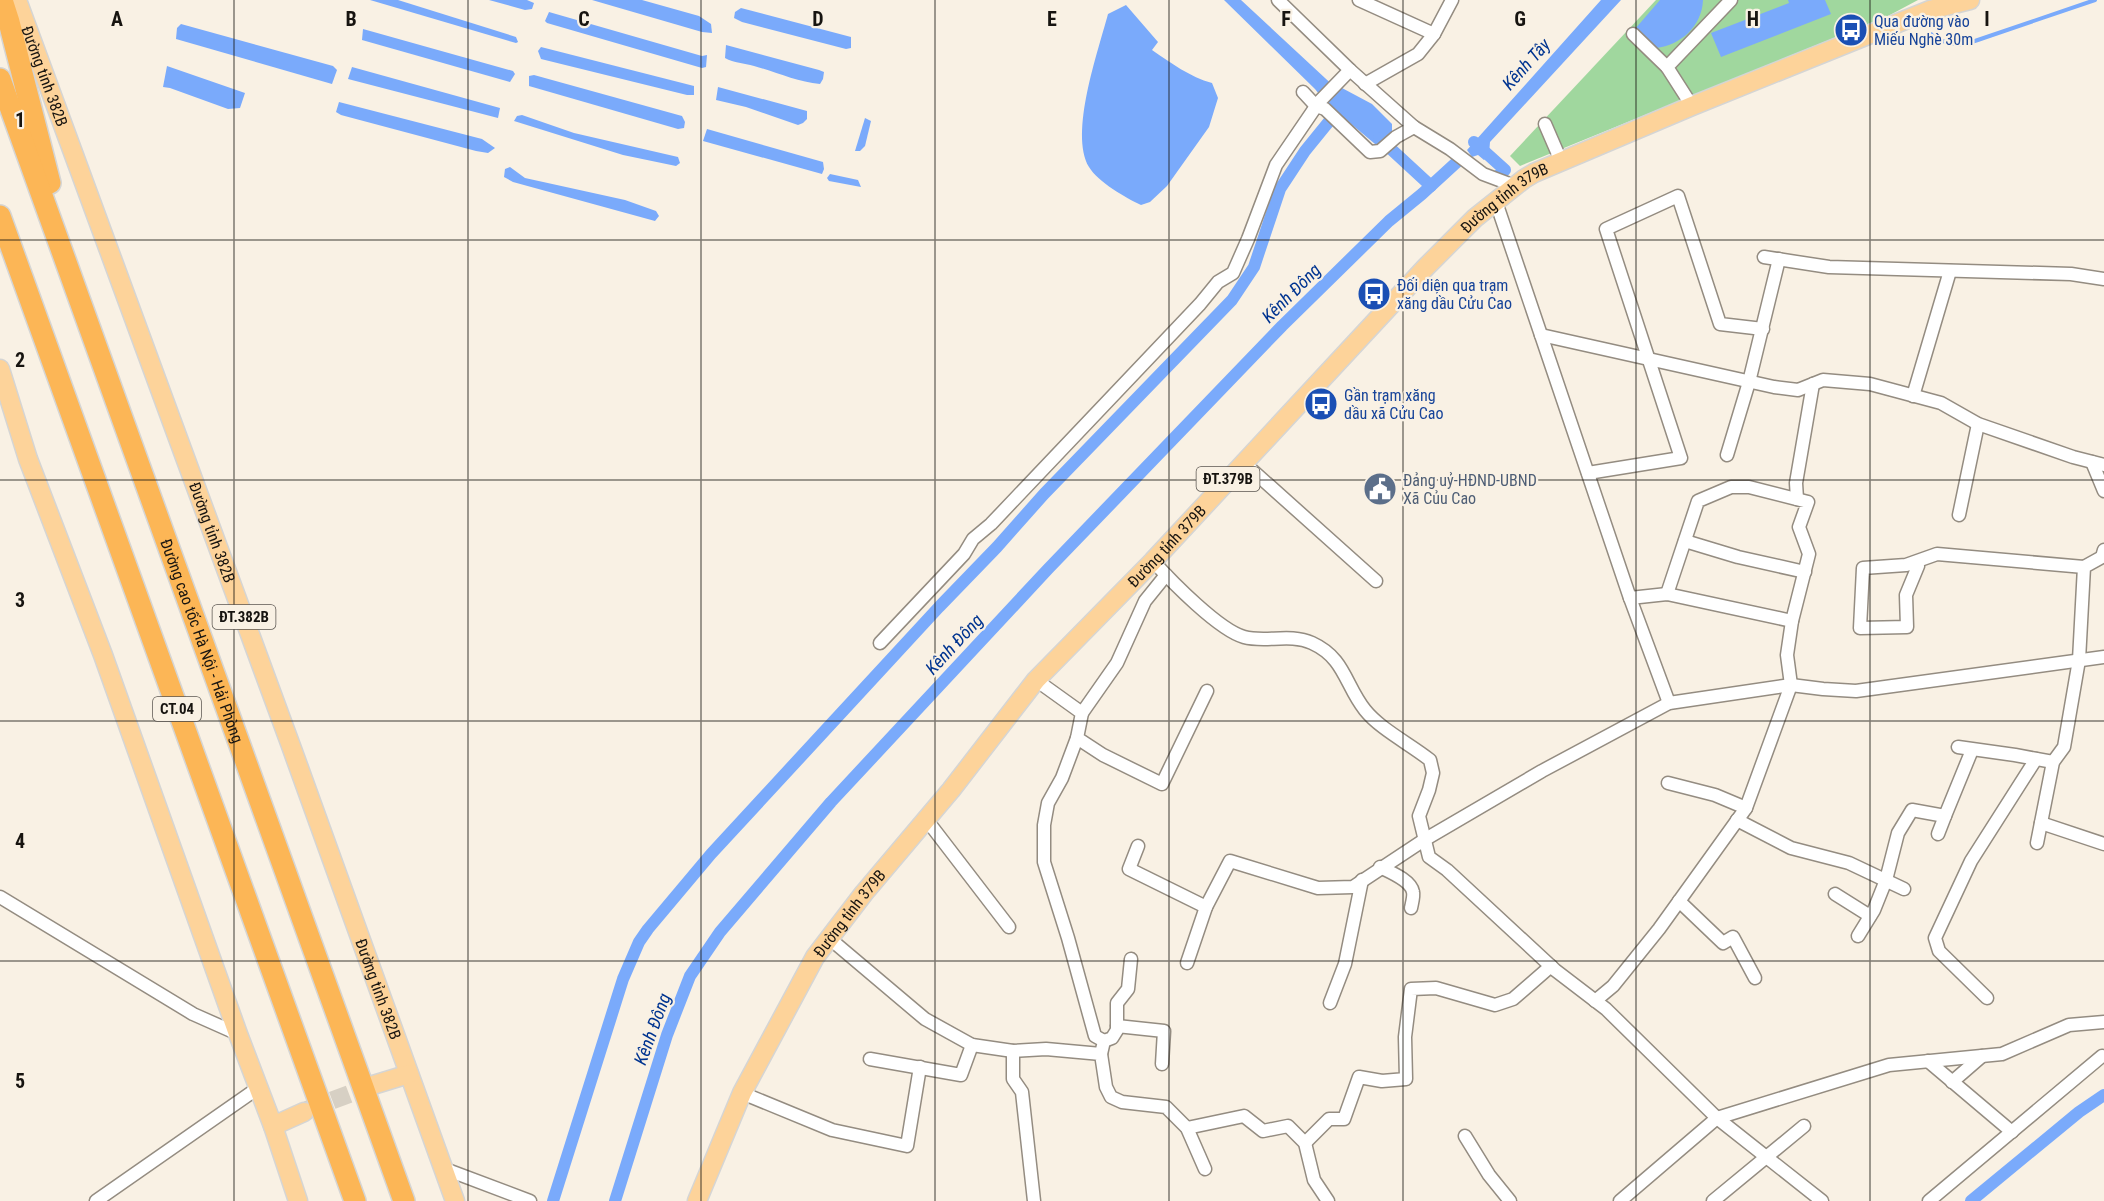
<svg xmlns="http://www.w3.org/2000/svg" width="2104" height="1201" font-family="'Roboto Condensed',sans-serif">
	<style>
		.green { fill: #a0d79e }
		.water { fill: #7aaafb }
		.lines { fill: none; stroke-linecap: round; stroke-linejoin: round }
		.stream { stroke: #7aaafb; stroke-width: 4 }
		.canal { stroke: #7aaafb; stroke-width: 12 }
		.primary-tunnel { stroke: #d7d0c4; stroke-width: 18; stroke-dasharray: 18 9; stroke-linecap: butt }
		.street-casing { stroke: #948c81; stroke-width: 15 }
		.primary-casing { stroke: #d5d5d4; stroke-width: 21 }
		.highway-casing { stroke: #d5d5d4; stroke-width: 24 }
		.street { stroke: #fff; stroke-width: 12 }
		.primary { stroke: #fdd39a; stroke-width: 18 }
		.highway { stroke: #fcb656; stroke-width: 21 }
		.grid { fill: none; stroke: #171410; stroke-width: 1.5; stroke-opacity: 0.55 }
		.labels { text-anchor: middle; dominant-baseline: central; stroke-width: 4.5; stroke-linejoin: round; paint-order: stroke }
		.shield { fill: #f9f1e4; stroke: #5b5650; stroke-width: 1.5 }
		.shield-label { font-size: 15px; font-weight: bold; fill: #171410 }
		.transit-label { font-size: 16px; fill: #164399; stroke: #f9f1e4; text-anchor: start }
		.street-label { font-size: 16px; fill: #171410; stroke: #f9f1e4 }
		.service-label { font-size: 16px; fill: #4e5e75; stroke: #f9f1e4; text-anchor: start }
		.water-label { font-size: 18px; font-style: italic; fill: #003490; stroke: #f9f1e4 }
		.grid-label { font-size: 20px; text-anchor: middle; font-weight: bold; fill: #171410; stroke: #f9f1e4; stroke-width: 4.5; stroke-linejoin: round; paint-order: stroke }
	</style>
	<rect width="100%" height="100%" fill="#f9f1e4"/>
	<polygon class="green" points="1656,0 1918,0 1888,16 1520,166 1510,156"/>
	<g class="water">
		<polygon points="370,0 398,0 516,37 518,42 516,43"/>
		<polygon points="489,0 527,0 534,3 532,9 525,10"/>
		<polygon points="592,0 642,0 699,16 711,24 712,33 702,32"/>
		<polygon points="1224,0 1241,0 1339,91 1342,88 1372,104 1392,124 1392,133 1381,149 1326,103 1315,89"/>
		<polygon points="1601,0 1621,0 1490,142 1489,154 1484,160 1478,155 1472,157 1467,150"/>
		<path d="M 1660,0 L 1703,0 C 1702,26 1681,45 1656,48 L 1635,29 Z"/>
		<polygon points="1788,0 1825,0 1831,14 1721,57 1711,33 1789,3"/>
		<path d="M 1126,5 L 1158,42 L 1152,50 C 1171,63 1190,77 1212,83 L 1218,98 L 1209,127 L 1167,186 L 1150,202 L 1141,205 C 1126,198 1098,182 1089,167 C 1069,133 1098,52 1108,14 Z"/>
		<polygon points="741,8 851,37 851,48 846,49 742,22 734,18 735,12"/>
		<polygon points="549,12 702,56 707,55 706,67 702,68 547,23 545,21"/>
		<polygon points="181,24 333,66 337,70 332,84 176,39 177,28"/>
		<polygon points="363,29 513,71 515,74 510,82 362,40"/>
		<path d="M 726,45 L 819,70 L 824,72 L 823,79 L 820,84 C 797,82 776,72 754,66 C 744,63 734,63 725,58 Z"/>
		<polygon points="541,47 694,86 694,95 687,95 541,59 538,51"/>
		<polygon points="167,66 245,93 240,108 228,109 170,88 163,87"/>
		<polygon points="352,67 500,108 498,118 348,79"/>
		<polygon points="534,75 682,116 685,122 684,128 678,129 529,86 529,76"/>
		<polygon points="718,87 807,111 807,119 803,123 798,125 746,107 716,100"/>
		<polygon points="339,102 482,139 495,148 488,153 476,151 341,115 336,112"/>
		<polygon points="522,115 574,133 678,157 680,163 676,166 623,155 514,121 517,116"/>
		<polygon points="865,118 871,121 865,146 860,151 855,151"/>
		<polygon points="707,129 823,162 824,169 822,174 703,141"/>
		<polygon points="510,167 525,178 625,200 656,211 659,216 655,221 513,182 504,177 505,169"/>
		<polygon points="830,174 858,180 861,187 829,181 827,178"/>
	</g>
	<g class="lines">
		<path class="stream" d="M 1931,34 C 1943,43 1952,45 1966,44 L 2095,0"/>
		<g class="canal">
			<polyline points="1379,138 1431,186"/>
			<polyline points="1474,142 1505,170 1500,174"/>
			<polyline points="553,1201 623,979 639,942 648,929 711,854 939,607 997,547 1044,494 1232,300 1254,267 1280,189 1305,151 1331,119"/>
			<polyline points="615,1201 667,1035 690,976 720,932 831,802 1048,569 1282,326 1389,221 1422,194 1458,161"/>
			<polyline points="1971,1201 2079,1112 2104,1095"/>
		</g>
		<polyline class="primary-tunnel" points="307,1110 373,1085"/>
		<g class="street-casing">
			<g id="street">
				<polyline points="1278,0 1350,70 1414,127 1450,149 1483,174 1515,186"/>
				<polyline points="1359,0 1434,34"/>
				<polyline points="1633,34 1667,67"/>
				<polyline points="1365,84 1418,54 1434,34 1452,0"/>
				<polyline points="1303,92 1316,106 1325,109 1370,152 1380,151 1396,137 1414,127"/>
				<polyline points="1692,106 1667,67 1731,0"/>
				<polyline points="1545,124 1561,161"/>
				<polyline points="1496,202 1630,598 1669,703"/>
				<polyline points="1764,257 1829,267 2071,274 2104,279"/>
				<polyline points="1541,335 1774,387 1798,390 1823,380 1870,384 1941,403 1978,424 2073,457 2104,465"/>
				<polyline points="1913,396 1950,271"/>
				<polyline points="1727,455 1749,382 1779,259"/>
				<polyline points="1243,462 1376,581"/>
				<polyline points="2092,462 2104,491"/>
				<polyline points="1588,473 1681,458 1606,229 1678,196 1720,324 1763,329"/>
				<polyline points="1797,499 1796,483 1813,384"/>
				<polyline points="1959,515 1978,424"/>
				<polyline points="1685,541 1738,557 1805,572"/>
				<path d="M 1153,561 C 1172,582 1219,630 1244,637 C 1265,643 1290,633 1312,643 C 1345,658 1345,685 1365,710 C 1380,729 1410,744 1430,760 L 1433,773 L 1429,790 L 1419,816 L 1429,857 L 1447,870 L 1555,970 L 1606,1009 L 1717,1118 L 1822,1201"/>
				<polyline points="1918,566 1906,595 1907,627 1860,628 1863,568 1906,565 1937,554 2084,567"/>
				<polyline points="1630,598 1667,594 1792,621"/>
				<polyline points="880,643 964,554 973,539 991,524 1200,304 1218,282 1233,273 1248,239 1276,165 1319,102 1350,70"/>
				<polyline points="1036,680 1082,713 1077,738 1103,755 1162,784 1207,691"/>
				<polyline points="1082,713 1117,663 1145,601 1166,575"/>
				<polyline points="1077,738 1062,778 1048,803 1044,825 1044,862 1068,938 1095,1036 1104,1041 1101,1054"/>
				<polyline points="1958,747 2015,755 2053,762"/>
				<polyline points="1668,783 1715,795 1746,808"/>
				<polyline points="1945,816 1972,750"/>
				<polyline points="926,819 1009,927"/>
				<polyline points="1737,820 1791,848 1849,863 1904,889"/>
				<polyline points="2041,823 2104,844"/>
				<polyline points="2037,843 2053,762 2064,747 2079,660 2084,567 2102,557 2104,550"/>
				<polyline points="1138,846 1129,869 1206,907 1230,861 1318,888 1353,887 1424,840 1542,771 1669,703 1791,685 1823,689 1856,691 2104,657"/>
				<path d="M 1380,867 C 1390,872 1411,880 1413,892 C 1414,896 1412,903 1411,908"/>
				<polyline points="1835,894 1870,916"/>
				<polyline points="0,897 193,1014 238,1034"/>
				<polyline points="1679,901 1723,943 1733,937 1755,978"/>
				<polyline points="1858,936 1874,910 1886,880 1898,833 1912,810 1945,816 1938,834"/>
				<polyline points="829,938 925,1019 972,1045 1013,1051 1046,1049 1101,1054 1106,1087 1111,1097 1122,1102 1166,1107 1187,1128 1205,1169"/>
				<polyline points="1187,963 1206,907"/>
				<polyline points="1987,998 1939,951 1935,938 1971,861 2036,759"/>
				<polyline points="1595,1001 1613,986 1659,929 1746,808 1791,685 1787,655 1792,621 1809,554 1799,527 1808,502 1749,487 1731,487 1698,501 1667,594"/>
				<polyline points="1330,1003 1345,964 1362,880"/>
				<polyline points="1117,1026 1164,1031 1162,1064"/>
				<polyline points="1104,1041 1112,1038 1117,1030 1117,1003 1128,989 1131,959"/>
				<polyline points="1013,1051 1013,1079 1022,1092 1034,1201"/>
				<polyline points="870,1059 961,1075 972,1045"/>
				<polyline points="1928,1061 2012,1132"/>
				<polyline points="1952,1082 1982,1056"/>
				<polyline points="742,1093 832,1130 907,1146 920,1067"/>
				<polyline points="1187,1128 1244,1116 1263,1131 1288,1126 1305,1143 1314,1180 1328,1201"/>
				<polyline points="1465,1136 1489,1175 1510,1201"/>
				<polyline points="1305,1143 1329,1119 1344,1119 1359,1077 1382,1081 1406,1079 1405,1037 1411,989 1436,988 1495,1005 1513,999 1551,966"/>
				<polyline points="445,1169 530,1201"/>
				<polyline points="96,1201 258,1088"/>
				<polyline points="1620,1201 1717,1118 1889,1065 2002,1054 2069,1025 2104,1022"/>
				<polyline points="1713,1201 1804,1126"/>
				<polyline points="1929,1201 2102,1056"/>
			</g>
		</g>
		<g class="primary-casing">
			<g id="primary">
				<path id="s1" d="M 17,0 L 291,746 L 455,1201"/>
				<polyline points="0,369 28,459 103,655 238,1034 273,1126 298,1201"/>
				<polyline points="373,1085 409,1074"/>
				<polyline points="273,1126 304,1112"/>
				<path id="s2" d="M 697,1201 L 742,1093 L 815,957 L 864,893 L 951,790 L 1036,680 L 1153,561 L 1426,267 L 1475,218 L 1524,179 L 1534,173 L 1692,106 L 1930,10 L 1970,0"/>
			</g>
		</g>
		<g class="highway-casing">
			<g id="highway">
				<polyline points="2,0 9,22 50,183"/>
				<path id="s3" d="M 0,79 L 404,1201"/>
				<polyline points="0,216 355,1201"/>
			</g>
		</g>
		<use href="#street" class="street"/>
		<use href="#primary" class="primary"/>
		<use href="#highway" class="highway"/>
	</g>
	<path class="grid" d="M 234,0 L 234,1201M 468,0 L 468,1201M 701,0 L 701,1201M 935,0 L 935,1201M 1169,0 L 1169,1201M 1403,0 L 1403,1201M 1636,0 L 1636,1201M 1870,0 L 1870,1201M 0,240 L 2104,240M 0,480 L 2104,480M 0,721 L 2104,721M 0,961 L 2104,961"/>
	<defs>
		<g id="bus-disc" transform="scale(1.725)"><circle r="9.5" fill="#1a4fb4" stroke="#f9f1e4"/><path d="M-5-6H5V4H4V6H2V4H-2V6H-4V4H-5ZM-3.5-4V0h7V-4ZM-3.5 1.2v1.5H-2V1.2ZM2 1.2v1.5H3.5V1.2Z" fill="#fff"/></g>
		<g id="civic-disc" transform="scale(1.725)"><circle r="9.5" fill="#5c6f8a" stroke="#f9f1e4"/><path d="M-.6-6.5H3V-4.5H.6V-3L4-1V1h2V6H-6V1h2V-1L-.6-3ZM-1.2 2.5V6h2.4V2.5Z" fill="#fff"/></g>
	</defs>
	<g fill-rule="evenodd">
		<use href="#bus-disc" x="1851" y="30"/>
		<use href="#bus-disc" x="1374" y="294"/>
		<use href="#bus-disc" x="1321" y="404"/>
		<use href="#civic-disc" x="1380" y="489"/>
	</g>
	<g class="labels">
		<g class="shield">
			<rect x="1196.5" y="467" width="63" height="24" rx="4.5"/>
			<rect x="212.5" y="605" width="63" height="24" rx="4.5"/>
			<rect x="153" y="697" width="48" height="24" rx="4.5"/>
		</g>
		<g class="shield-label">
			<text x="1228" y="479">ĐT.379B</text>
			<text x="244" y="617">ĐT.382B</text>
			<text x="177" y="709">CT.04</text>
		</g>
		<g class="transit-label">
			<text x="1874" y="21">Qua đường vào<tspan x="1874" dy="18">Miếu Nghè 30m</tspan></text>
			<text x="1397" y="285">Đối diện qua trạm<tspan x="1397" dy="18">xăng dầu Cửu Cao</tspan></text>
			<text x="1344" y="395">Gần trạm xăng<tspan x="1344" dy="18">dầu xã Cửu Cao</tspan></text>
		</g>
		<g class="street-label">
			<text stroke="none"><textPath href="#s1" startOffset="81">Đường tỉnh 382B</textPath></text>
			<text stroke="none"><textPath href="#s2" startOffset="1299">Đường tỉnh 379B</textPath></text>
			<text stroke="none"><textPath href="#s1" startOffset="567">Đường tỉnh 382B</textPath></text>
			<text stroke="none"><textPath href="#s2" startOffset="813">Đường tỉnh 379B</textPath></text>
			<text stroke="none"><textPath href="#s3" startOffset="597">Đường cao tốc Hà Nội - Hải Phòng</textPath></text>
			<text stroke="none"><textPath href="#s2" startOffset="327">Đường tỉnh 379B</textPath></text>
			<text stroke="none"><textPath href="#s1" startOffset="1053">Đường tỉnh 382B</textPath></text>
		</g>
		<g class="service-label">
			<text x="1403" y="480">Đảng uỷ-HĐND-UBND<tspan x="1403" dy="18">Xã Củu Cao</tspan></text>
		</g>
		<g class="water-label">
			<text transform="translate(1526 64) rotate(-48)">Kênh Tây</text>
			<text transform="translate(1291 293) rotate(-45)">Kênh Đông</text>
			<text transform="translate(954 644) rotate(-47)">Kênh Đông</text>
			<text transform="translate(652 1029) rotate(-70)">Kênh Đông</text>
		</g>
	</g>
	<g class="grid-label">
		<text x="117" y="26">A</text>
		<text x="351" y="26">B</text>
		<text x="584" y="26">C</text>
		<text x="818" y="26">D</text>
		<text x="1052" y="26">E</text>
		<text x="1286" y="26">F</text>
		<text x="1520" y="26">G</text>
		<text x="1753" y="26">H</text>
		<text x="1987" y="26">I</text>
		<text x="20" y="127">1</text>
		<text x="20" y="367">2</text>
		<text x="20" y="607">3</text>
		<text x="20" y="848">4</text>
		<text x="20" y="1088">5</text>
	</g>
</svg>
